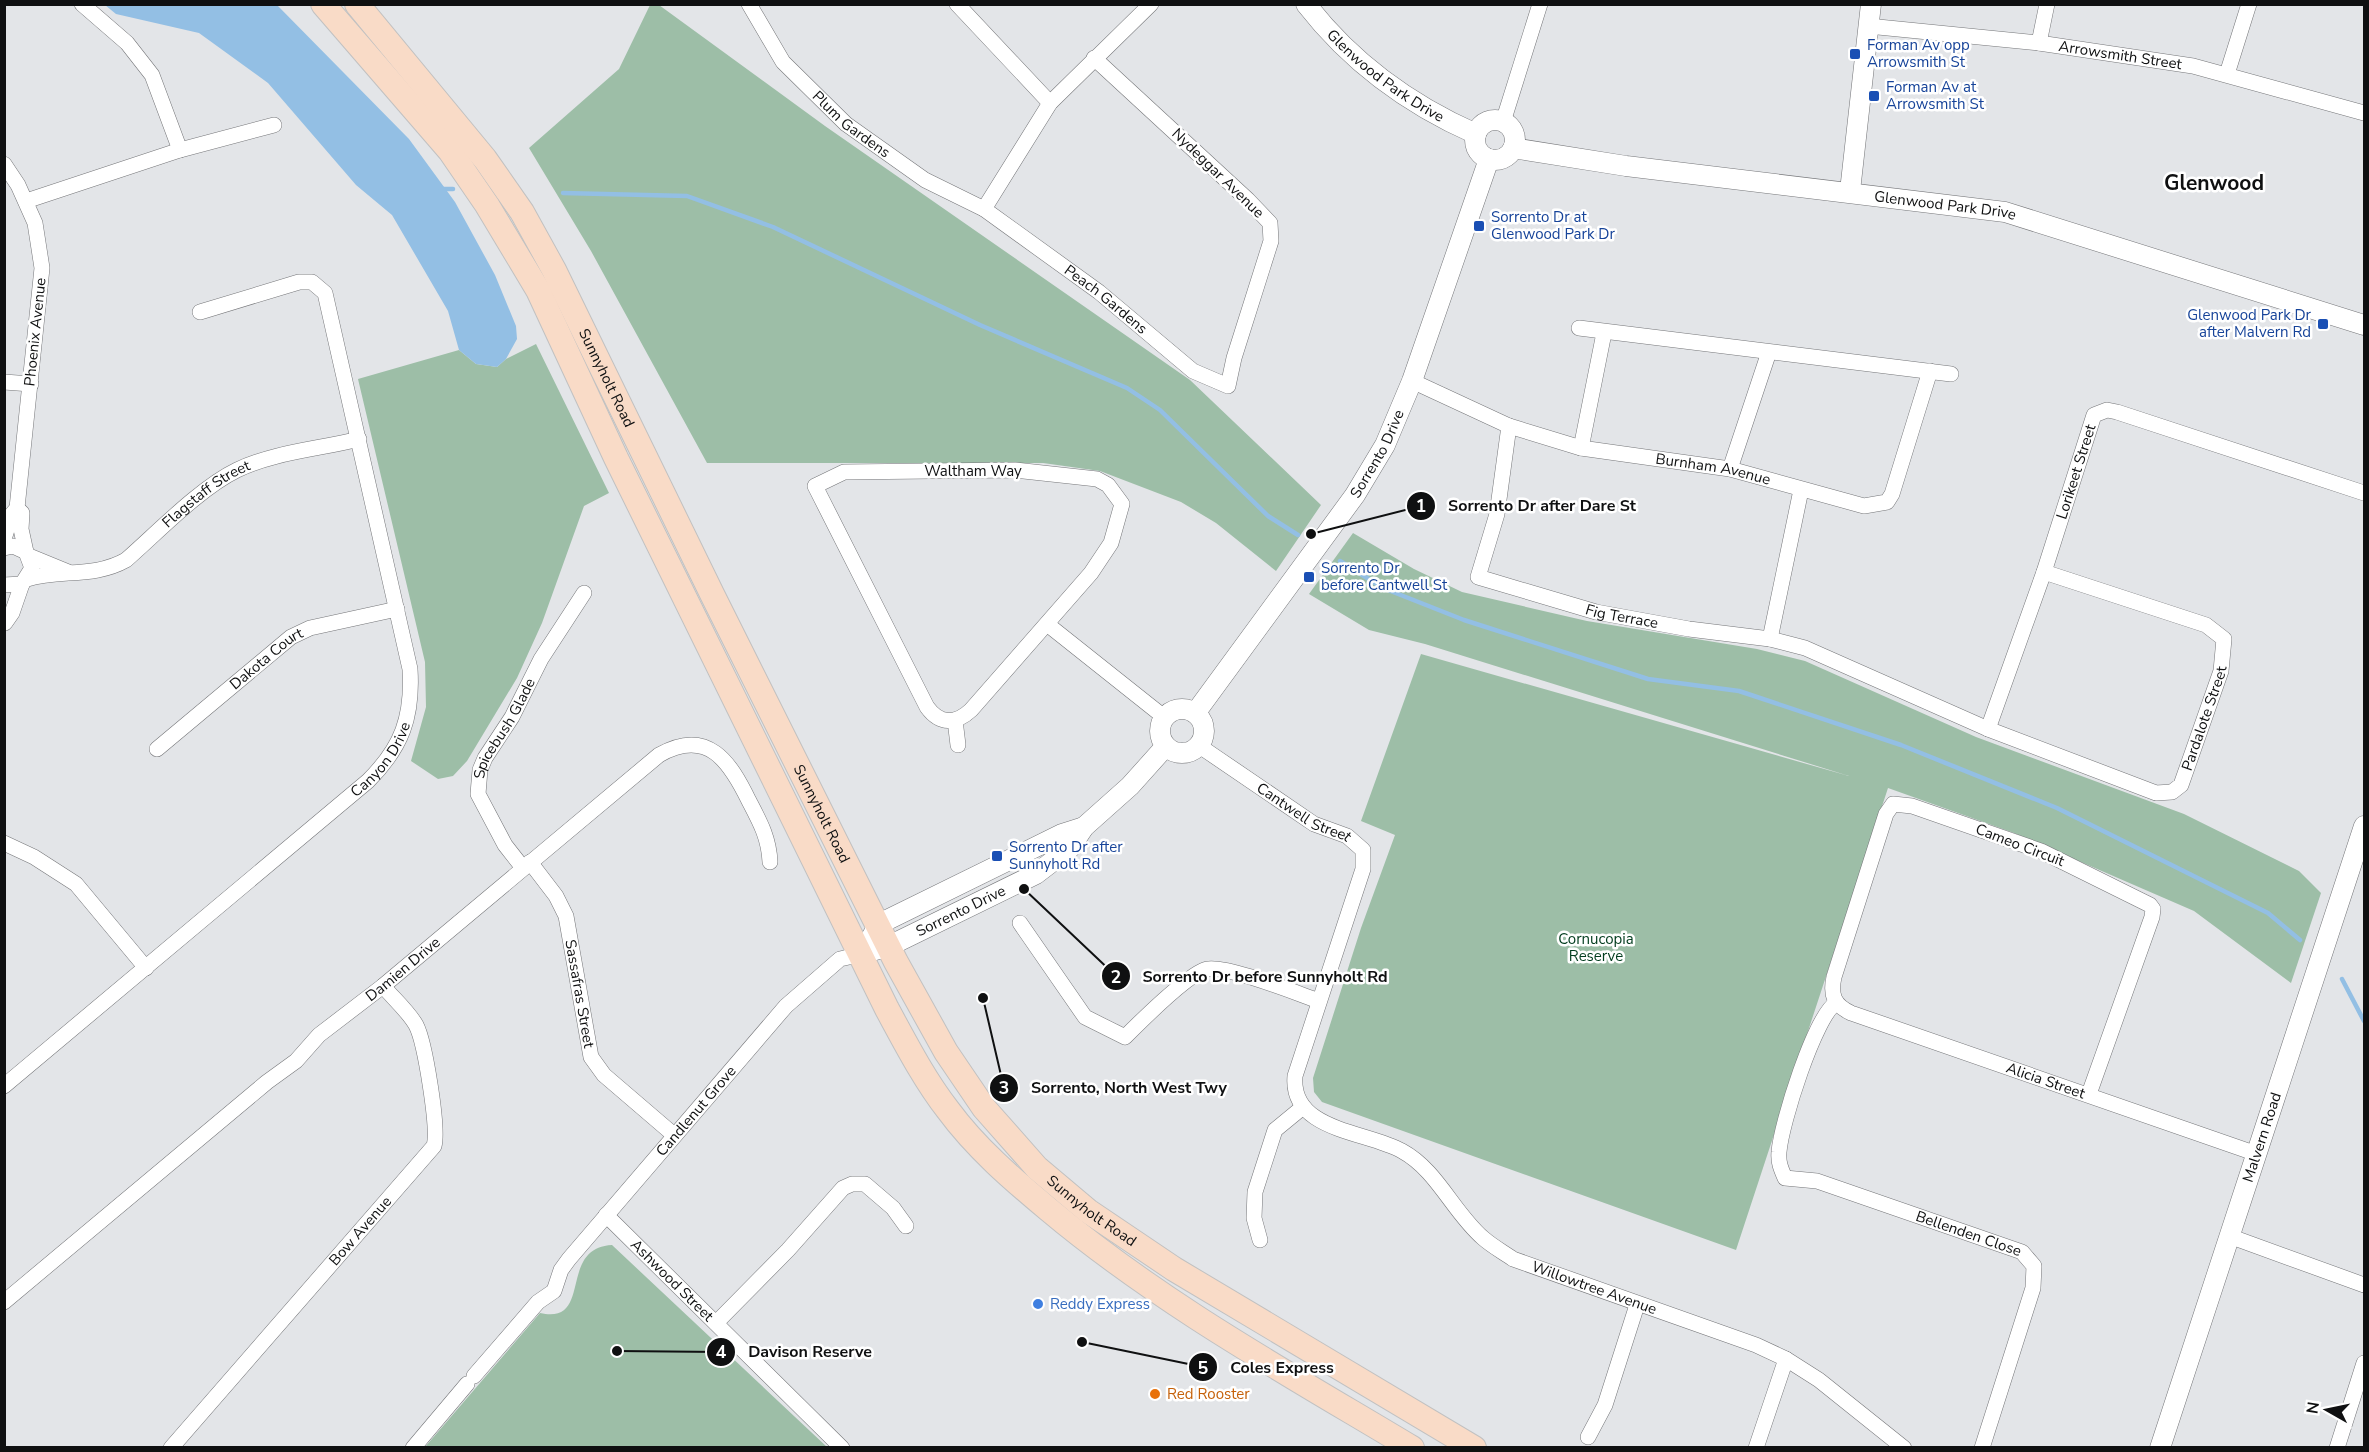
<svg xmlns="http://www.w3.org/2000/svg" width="2369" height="1452" font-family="'Nunito Sans',sans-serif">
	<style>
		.green { fill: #9dbea7 }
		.water { fill: #93bfe4 }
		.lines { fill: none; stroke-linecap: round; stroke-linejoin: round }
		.stream { stroke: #93bfe4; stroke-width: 4.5 }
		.minor-casing { stroke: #757679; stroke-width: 16 }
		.tertiary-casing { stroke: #757679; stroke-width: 21 }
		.primary-casing { stroke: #c1c1c1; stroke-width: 26 }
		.minor { stroke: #fff; stroke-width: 15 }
		.tertiary { stroke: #fff; stroke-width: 20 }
		.primary { stroke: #f9dbc7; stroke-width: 24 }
		.transit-dot { fill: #1a4fb4; stroke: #fff; stroke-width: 2 }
		.shop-dot { fill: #3f7fe0; stroke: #fff; stroke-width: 2 }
		.food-dot { fill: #e8710a; stroke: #fff; stroke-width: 2 }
		.labels { text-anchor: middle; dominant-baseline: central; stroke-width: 5; stroke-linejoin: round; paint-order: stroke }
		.transit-label { font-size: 15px; fill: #164399; stroke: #fff; text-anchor: start }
		.street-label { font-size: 15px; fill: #0f1011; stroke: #fff }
		.park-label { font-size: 15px; fill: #003c1d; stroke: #fff }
		.shop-label { font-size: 15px; fill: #366cbe; stroke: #fff; text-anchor: start }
		.food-label { font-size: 15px; fill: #c56008; stroke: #fff; text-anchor: start }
		.district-label { font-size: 21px; font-weight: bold; fill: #0f1011; stroke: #fff }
		.leader { fill: none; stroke: #0f1011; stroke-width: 2 }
		.callout-dot { fill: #0f1011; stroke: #fff; stroke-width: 2 }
		.mark-label { font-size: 18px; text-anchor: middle; font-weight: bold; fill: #fff }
		.callout-label { font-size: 16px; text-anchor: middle; font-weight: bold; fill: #0f1011; stroke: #fff; stroke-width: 5; stroke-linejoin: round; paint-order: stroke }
	</style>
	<rect width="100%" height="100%" fill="#e3e5e8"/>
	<g class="green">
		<polygon points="650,5 659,5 825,126 1190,380 1321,505 1276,571 1216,523 1181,502 1100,471 1043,463 707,463 591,251 529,148 619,69"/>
		<polygon points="536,344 609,493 584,506 542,623 517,678 467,761 453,776 438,779 411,761 426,707 425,662 358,379 459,350 476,364 497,367 506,359"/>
		<polygon points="1353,533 1414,569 1462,592 1587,621 1757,649 1805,661 1976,737 2184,814 2299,871 2321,893 2291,983 2194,911 2014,833 1888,788 1736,1250 1322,1102 1314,1092 1313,1078 1361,928 1395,835 1361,821 1421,654 1849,776 1425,644 1369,630 1309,594"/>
		<path d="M 612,1245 L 827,1447 L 425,1447 L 540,1313 C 594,1325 557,1248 612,1245 Z"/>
	</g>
	<polygon class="water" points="105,5 277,5 409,139 455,202 495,275 516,326 517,339 506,359 497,367 476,364 459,350 448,311 392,215 356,185 268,83 199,33 116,14"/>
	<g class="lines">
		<g class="stream">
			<polyline points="441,189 453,189"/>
			<polyline points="563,193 687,196 773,227 980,325 1127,388 1160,410 1268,516 1298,535"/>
			<polyline points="1340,561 1383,588 1464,620 1648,679 1739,691 1901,745 2057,808 2268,913 2300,940"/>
			<polyline points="2342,979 2364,1021"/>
		</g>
		<g class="minor-casing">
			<g id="minor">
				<polyline points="82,4 127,43 152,75 180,150"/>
				<path id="s1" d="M 749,4 L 783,62 L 846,124 L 925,180 L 984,209 L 1099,292 L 1193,371 L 1228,386 L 1234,358 L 1271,241 L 1270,223 L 1248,200 L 1094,58"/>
				<polyline points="957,4 1050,103"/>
				<path id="s2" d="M 1868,26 L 2039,43 L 2193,66 L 2364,113"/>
				<polyline points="2039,43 2047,4"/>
				<polyline points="2227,74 2249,4"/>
				<polyline points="1503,122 1540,4"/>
				<polyline points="4,164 18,185 35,223 42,268 17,508 12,514 4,539"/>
				<polyline points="26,201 180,150 274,125"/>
				<polyline points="984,209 1050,103 1151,4"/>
				<polyline points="1579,328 1951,374"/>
				<path id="s3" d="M 1412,381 L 1509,426 L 1581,448 L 1730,469 L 1864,506 L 1887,502 L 1892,494 L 1930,371"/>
				<polyline points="4,382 31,384"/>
				<path id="s4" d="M 1509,426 L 1497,514 L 1478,577 L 1596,612 L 1689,629 L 1770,639 L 1805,648 L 1988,729 L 2156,793 L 2172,792 L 2181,785 L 2221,671 L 2224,639 L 2206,625 L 2044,572"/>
				<polyline points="1581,448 1604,333"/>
				<polyline points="1730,469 1769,352"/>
				<path d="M 1015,470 L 1097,479 L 1108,485 L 1122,504 L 1111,543 L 1091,573 L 971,710 C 956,724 940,725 927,707 L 815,486 L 844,472 Z"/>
				<polyline points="17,508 22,513 21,529 26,552"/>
				<polyline points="4,548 13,546 26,552 32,568 22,584 4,585"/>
				<polyline points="29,556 68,572"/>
				<path id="s5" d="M 27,579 C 61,569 94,578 126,560 C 158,532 200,488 237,470 C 274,452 320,449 359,439"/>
				<polyline points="5,623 12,613 22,584"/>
				<polyline points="1047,624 1164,717"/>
				<polyline points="1770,639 1801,490"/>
				<polyline points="955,720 958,745"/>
				<path id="s6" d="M 1988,729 L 2044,572 L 2094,415 L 2107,410 L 2117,412 L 2364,493"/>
				<path id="s7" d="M 1198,745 L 1314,824 L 1347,836 L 1363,850 L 1363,869 L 1295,1076 C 1290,1131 1366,1131 1402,1151 C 1437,1170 1453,1212 1483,1238 C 1492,1246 1503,1252 1513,1259 L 1756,1345 L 1786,1359 L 1819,1380 L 1904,1448"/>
				<path id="s8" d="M 157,749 L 291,637 L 310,628 L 397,609"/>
				<polyline points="4,843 34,857 76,884 146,968"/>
				<path id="s9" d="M 530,862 L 556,896 L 566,916 L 591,1057 L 604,1075 L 674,1135"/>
				<path id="s10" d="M 523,868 L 505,845 L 478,794 L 480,770 L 485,758 L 512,717 L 541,659 L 584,593"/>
				<path d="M 1020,923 L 1085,1017 L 1125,1037 C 1140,1022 1189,973 1207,969 C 1227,965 1296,993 1319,1001"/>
				<path id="s11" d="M 1836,1003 C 1815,1016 1781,1124 1779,1152 C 1778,1162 1781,1169 1785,1178 L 1817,1181 L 2022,1252 L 2034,1266 L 2033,1288 L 1982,1448"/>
				<path id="s12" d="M 4,1086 L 368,781 C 402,747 413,717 410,669 L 325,293 L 312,282 L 299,282 L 200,312"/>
				<path id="s13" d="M 2089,1094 L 2152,917 L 2153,909 L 2150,905 L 2041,851 L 1912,806 L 1893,804 L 1886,814 L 1834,977 C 1830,995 1834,1005 1851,1013 L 2257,1154"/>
				<path id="s14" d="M 606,1215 L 842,1448"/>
				<polyline points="2229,1236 2364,1285"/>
				<polyline points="1260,1240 1254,1218 1255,1192 1275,1130 1303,1107"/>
				<path id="s15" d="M 4,1302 L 267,1082 L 296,1061 L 319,1035 L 383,986 L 659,755 C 708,727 730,762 749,801 C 760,822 769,838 770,862"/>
				<polyline points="716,1323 788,1250 843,1188 852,1184 865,1184 893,1208 906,1226"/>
				<path id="s16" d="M 474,1376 L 538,1302 L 554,1291 L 561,1270 L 569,1259 L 786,1006 L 840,959 L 862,954"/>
				<polyline points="1588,1437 1605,1405 1637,1305"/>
				<path id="s17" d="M 171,1448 L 434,1146 C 439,1129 425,1042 416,1025 C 408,1011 393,998 383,986"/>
				<polyline points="413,1448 467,1384"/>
				<polyline points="1756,1448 1786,1359"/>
				<polyline points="2337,1448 2364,1363"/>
			</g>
		</g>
		<g class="tertiary-casing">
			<g id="tertiary">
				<path id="s18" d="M 1306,4 C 1351,62 1410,105 1476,134"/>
				<circle cx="1495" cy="140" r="20"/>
				<path id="s19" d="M 1513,148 L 1626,166 L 2005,212 L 2364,325"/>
				<polyline points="1850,191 1871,4"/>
				<circle cx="1182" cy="731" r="22"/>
				<path id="s20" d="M 1196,712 L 1355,495 L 1385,445 L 1412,381 L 1489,159"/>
				<polyline points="871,938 879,924 1062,834 1084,827"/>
				<path id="s21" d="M 862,954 L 889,946 L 1036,874 L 1070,848 L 1084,827 L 1130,786 L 1165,747"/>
				<path id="s22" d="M 2160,1448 L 2364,826"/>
			</g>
		</g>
		<g class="primary-casing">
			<g id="primary">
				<path d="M 323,4 L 450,151 L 487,205 L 538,290 L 616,458 L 887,1009 C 906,1044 924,1079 948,1110 C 976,1148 1012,1179 1048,1209 C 1160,1303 1287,1373 1412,1448"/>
				<path id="s23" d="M 357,4 L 485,159 L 522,212 L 554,270 L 712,594 L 896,962 L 946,1052 L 984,1108 L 1037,1168 L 1088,1211 L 1174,1269 L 1474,1448"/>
			</g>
		</g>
		<use href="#minor" class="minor"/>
		<use href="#tertiary" class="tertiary"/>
		<use href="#primary" class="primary"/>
	</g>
	<g class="transit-dot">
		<rect x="1849" y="48" width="12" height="12" rx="3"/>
		<rect x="1868" y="90" width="12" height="12" rx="3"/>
		<rect x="1473" y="220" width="12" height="12" rx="3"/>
		<rect x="2317" y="318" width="12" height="12" rx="3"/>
		<rect x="1303" y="571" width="12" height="12" rx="3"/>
		<rect x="991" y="850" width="12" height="12" rx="3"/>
	</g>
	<circle class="shop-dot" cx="1038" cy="1304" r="6"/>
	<circle class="food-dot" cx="1155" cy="1394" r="6"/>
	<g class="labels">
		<g class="transit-label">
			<text x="1867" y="45">Forman Av opp<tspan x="1867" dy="17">Arrowsmith St</tspan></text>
			<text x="1886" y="87">Forman Av at<tspan x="1886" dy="17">Arrowsmith St</tspan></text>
			<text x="1491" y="217">Sorrento Dr at<tspan x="1491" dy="17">Glenwood Park Dr</tspan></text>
			<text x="2311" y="315" text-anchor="end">Glenwood Park Dr<tspan x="2311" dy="17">after Malvern Rd</tspan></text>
			<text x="1321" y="568">Sorrento Dr<tspan x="1321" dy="17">before Cantwell St</tspan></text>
			<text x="1009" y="847">Sorrento Dr after<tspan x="1009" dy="17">Sunnyholt Rd</tspan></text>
		</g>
		<g class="street-label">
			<text stroke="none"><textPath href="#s2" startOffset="254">Arrowsmith Street</textPath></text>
			<text stroke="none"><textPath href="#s18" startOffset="108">Glenwood Park Drive</textPath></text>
			<text stroke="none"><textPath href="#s1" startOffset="160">Plum Gardens</textPath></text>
			<text transform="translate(1218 173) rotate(44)">Nydeggar Avenue</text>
			<text stroke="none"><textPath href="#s19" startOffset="436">Glenwood Park Drive</textPath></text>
			<text stroke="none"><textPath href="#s1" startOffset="470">Peach Gardens</textPath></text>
			<text transform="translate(35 332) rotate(-84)">Phoenix Avenue</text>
			<text stroke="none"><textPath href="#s23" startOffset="452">Sunnyholt Road</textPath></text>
			<text stroke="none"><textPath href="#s20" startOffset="316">Sorrento Drive</textPath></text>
			<text x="973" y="471">Waltham Way</text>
			<text stroke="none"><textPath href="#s3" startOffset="316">Burnham Avenue</textPath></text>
			<text stroke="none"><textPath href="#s6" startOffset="272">Lorikeet Street</textPath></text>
			<text stroke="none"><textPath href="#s5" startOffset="206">Flagstaff Street</textPath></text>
			<text stroke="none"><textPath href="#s4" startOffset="304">Fig Terrace</textPath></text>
			<text stroke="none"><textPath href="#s8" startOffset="142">Dakota Court</textPath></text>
			<text stroke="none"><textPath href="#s4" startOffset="968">Pardalote Street</textPath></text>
			<text stroke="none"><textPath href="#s10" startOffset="159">Spicebush Glade</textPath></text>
			<text stroke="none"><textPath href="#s12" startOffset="500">Canyon Drive</textPath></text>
			<text stroke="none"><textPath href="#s23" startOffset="938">Sunnyholt Road</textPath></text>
			<text stroke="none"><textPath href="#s7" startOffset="126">Cantwell Street</textPath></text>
			<text transform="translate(2020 845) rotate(21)">Cameo Circuit</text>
			<text stroke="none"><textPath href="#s21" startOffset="108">Sorrento Drive</textPath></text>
			<text stroke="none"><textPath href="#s15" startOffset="520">Damien Drive</textPath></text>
			<text stroke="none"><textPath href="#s9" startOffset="144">Sassafras Street</textPath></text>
			<text stroke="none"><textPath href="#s13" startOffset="912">Alicia Street</textPath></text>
			<text stroke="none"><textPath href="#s16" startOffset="348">Candlenut Grove</textPath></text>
			<text stroke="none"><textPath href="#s22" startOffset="327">Malvern Road</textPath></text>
			<text stroke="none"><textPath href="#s23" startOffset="1424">Sunnyholt Road</textPath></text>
			<text stroke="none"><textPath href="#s17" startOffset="288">Bow Avenue</textPath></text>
			<text stroke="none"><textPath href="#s11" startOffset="381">Bellenden Close</textPath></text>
			<text stroke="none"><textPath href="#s14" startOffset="93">Ashwood Street</textPath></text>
			<text stroke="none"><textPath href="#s7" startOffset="818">Willowtree Avenue</textPath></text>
		</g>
		<g class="park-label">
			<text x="1596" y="939">Cornucopia<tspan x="1596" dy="17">Reserve</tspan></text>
		</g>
		<g class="shop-label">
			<text x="1050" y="1304">Reddy Express</text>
		</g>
		<g class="food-label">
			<text x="1167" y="1394">Red Rooster</text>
		</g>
		<g class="district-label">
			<text x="2214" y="183">Glenwood</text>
		</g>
	</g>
	<path class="leader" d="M1311 534L1421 506M1024 889L1116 976M983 998L1004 1088M617 1351L721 1352M1082 1342L1203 1367"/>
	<g class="callout-dot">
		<circle cx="1311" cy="534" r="6"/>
		<circle cx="1024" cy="889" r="6"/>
		<circle cx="983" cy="998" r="6"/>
		<circle cx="617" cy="1351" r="6"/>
		<circle cx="1082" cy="1342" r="6"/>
		<circle cx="1421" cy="506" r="15"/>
		<circle cx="1116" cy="976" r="15"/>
		<circle cx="1004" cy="1088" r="15"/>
		<circle cx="721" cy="1352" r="15"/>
		<circle cx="1203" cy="1367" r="15"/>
	</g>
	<g class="mark-label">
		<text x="1421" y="512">1</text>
		<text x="1116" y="983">2</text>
		<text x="1004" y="1094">3</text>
		<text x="721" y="1358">4</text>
		<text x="1203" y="1374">5</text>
	</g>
	<g class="callout-label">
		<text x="1542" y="511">Sorrento Dr after Dare St</text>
		<text x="1265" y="982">Sorrento Dr before Sunnyholt Rd</text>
		<text x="1129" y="1093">Sorrento, North West Twy</text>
		<text x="810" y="1357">Davison Reserve</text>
		<text x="1282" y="1373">Coles Express</text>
	</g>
	<rect width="2369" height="1452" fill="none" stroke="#0f1011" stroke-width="12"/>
	<g transform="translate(2327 1410) rotate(279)" stroke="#ffffff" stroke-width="4.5" paint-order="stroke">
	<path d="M0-4.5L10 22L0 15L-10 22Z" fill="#0f1011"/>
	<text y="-9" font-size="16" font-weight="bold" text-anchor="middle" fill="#0f1011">N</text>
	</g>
</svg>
